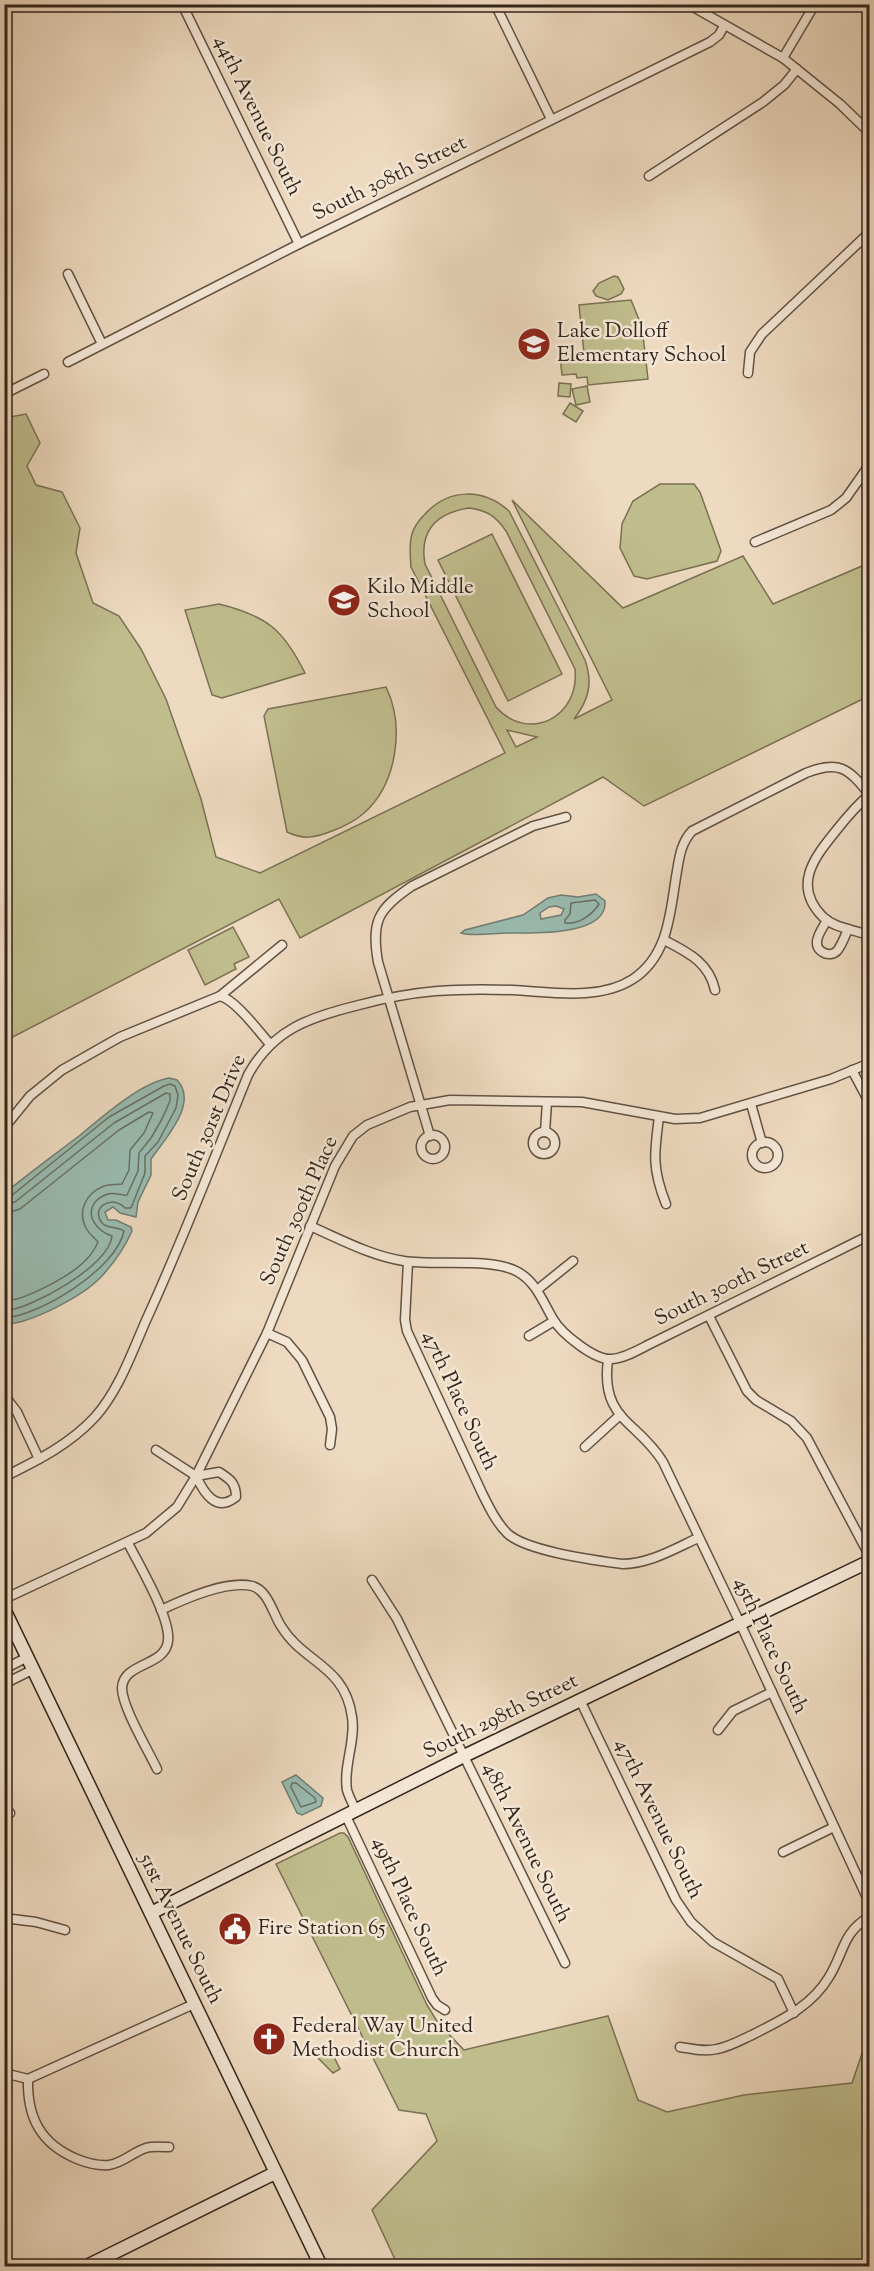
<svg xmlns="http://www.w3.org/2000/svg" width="874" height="2271" font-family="'Sorts Mill Goudy',serif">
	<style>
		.green { fill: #c0bd8d; stroke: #7a7154; stroke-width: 1.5; fill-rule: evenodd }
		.water { fill: #99bbb0; stroke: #707f74; stroke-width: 1.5; fill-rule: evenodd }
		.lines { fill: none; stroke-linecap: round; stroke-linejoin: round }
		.shore { stroke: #667066; stroke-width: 1.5 }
		.street-casing { stroke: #625244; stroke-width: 11 }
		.secondary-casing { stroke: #33251b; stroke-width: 15 }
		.street { stroke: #f4e7d6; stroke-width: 8 }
		.secondary { stroke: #f4e7d6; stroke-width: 12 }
		.labels { text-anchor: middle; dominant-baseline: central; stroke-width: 5; stroke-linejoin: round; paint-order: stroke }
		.street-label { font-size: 21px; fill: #33251b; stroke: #f4e7d6 }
		.poi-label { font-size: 21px; fill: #33251b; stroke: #f4e7d6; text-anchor: start }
	</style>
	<rect width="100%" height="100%" fill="#eedac0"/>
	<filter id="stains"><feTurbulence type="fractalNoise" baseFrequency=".00333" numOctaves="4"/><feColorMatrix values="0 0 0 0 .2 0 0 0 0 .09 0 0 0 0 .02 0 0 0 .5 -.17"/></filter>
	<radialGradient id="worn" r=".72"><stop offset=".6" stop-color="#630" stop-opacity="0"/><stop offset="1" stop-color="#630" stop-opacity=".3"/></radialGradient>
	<g class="green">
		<polygon points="614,276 618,277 624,289 621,294 608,300 596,296 593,291 599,283"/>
		<polygon points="631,300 642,327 648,379 588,385 587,377 577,378 576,374 562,375 560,356 584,353 579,305"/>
		<polygon points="559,383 571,384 570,397 558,396"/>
		<polygon points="587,386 590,402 576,405 572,389"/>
		<polygon points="570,403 583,411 576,422 563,414"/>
		<path d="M 26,414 L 40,443 L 27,466 L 36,485 L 62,492 L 80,528 L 76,553 L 93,603 L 119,616 L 141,649 L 166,699 L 201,799 L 216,857 L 260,873 L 505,753 L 411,567 C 410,556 409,544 412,534 C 414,527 420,519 425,514 C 449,488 483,488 509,511 L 585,660 C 593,683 589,700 574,719 L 612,700 L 512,500 L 623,608 L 743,556 L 773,604 L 869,563 L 869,696 L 644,806 L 603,777 L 300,938 L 279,899 L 5,1041 L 4,467 L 10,463 L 5,445 L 4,418 ZM 469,508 C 486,510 496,516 506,531 L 575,669 C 580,718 528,743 496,707 L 425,564 C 419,531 436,513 469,508 ZM 507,730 L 537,737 L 516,747 Z"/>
		<polygon points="660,484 694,484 700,492 721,551 717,561 647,579 634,576 620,548 622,524 633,501"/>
		<polygon points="492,534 562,674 508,701 438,560"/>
		<path d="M 219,604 C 267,616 283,629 305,673 L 222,698 L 212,695 L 185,610 Z"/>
		<path d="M 386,687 C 405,726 397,784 364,813 C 355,821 343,827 332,831 C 314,838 304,840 287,832 L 264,716 L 268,709 Z"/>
		<polygon points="233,927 249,957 234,964 236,969 205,985 188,950"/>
		<polygon points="340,1833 344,1833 348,1837 427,2005 438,2023 464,2050 608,2016 638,2100 667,2112 744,2095 852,2083 869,2033 869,2266 398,2266 372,2210 437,2141 426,2114 399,2110 276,1864"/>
		<polygon points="330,2049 340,2069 333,2073 316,2056"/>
	</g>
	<g class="water">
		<path d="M 596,894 L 605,901 C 608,937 530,933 508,933 C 494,933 474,937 461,933 L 465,930 L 523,915 L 548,898 L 561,895 L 578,897 ZM 556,906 L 564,909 L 561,915 L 541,919 L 540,913 L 549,907 Z"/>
		<path d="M 169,1078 L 177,1080 C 199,1103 165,1139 151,1159 L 151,1175 L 138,1202 L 136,1217 L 120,1213 L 113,1207 L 105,1212 L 108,1220 L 116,1220 L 131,1227 L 132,1231 C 125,1247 113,1264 101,1277 C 83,1296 30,1324 5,1324 L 5,1193 C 29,1173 54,1155 79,1136 C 102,1117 140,1083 169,1078 Z"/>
		<polygon points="296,1775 323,1798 321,1806 302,1815 297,1813 282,1782"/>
	</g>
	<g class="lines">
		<g class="shore">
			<path d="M 595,900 L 599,904 C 592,915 578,925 565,923 L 565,920 L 570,914 L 571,903 Z"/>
			<path d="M 4,1197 L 11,1196 L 109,1117 L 164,1086 L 170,1084 L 175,1086 L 178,1095 L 176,1108 L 158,1142 L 145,1156 L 145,1173 L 131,1208 L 125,1208 C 111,1194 90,1208 102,1223 C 107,1229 117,1226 124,1231 C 117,1268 40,1316 4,1318"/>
			<path d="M 4,1205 L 15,1202 L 114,1123 L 166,1093 L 170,1094 L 170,1101 L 162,1119 L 151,1138 L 139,1153 L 138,1171 L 127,1195 C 121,1196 115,1192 108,1194 C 81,1203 90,1229 112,1236 C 110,1265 32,1309 4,1311"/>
			<path d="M 4,1214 L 20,1209 L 119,1130 L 149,1112 L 153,1113 L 144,1133 L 130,1150 L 129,1170 L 122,1184 C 116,1185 110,1184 104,1186 C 86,1193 77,1211 86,1228 C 89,1234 95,1238 98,1242 C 95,1249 90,1256 85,1261 C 70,1276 24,1301 4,1301"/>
			<polygon points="292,1783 296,1783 315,1798 316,1802 301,1807 291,1787"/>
		</g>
		<g class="street-casing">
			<g id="street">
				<polyline points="182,4 299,244"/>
				<polyline points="495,4 551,119"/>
				<polyline points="688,4 783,58 840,104 870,133"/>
				<polyline points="783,58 815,4"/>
				<polyline points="649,176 763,102 784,85 797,69"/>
				<polyline points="68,274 102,344"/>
				<polyline points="68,362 299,244 710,42 719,35 724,26"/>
				<polyline points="748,373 750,352 762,334 870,232"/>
				<polyline points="4,394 44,374"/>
				<polyline points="755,542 831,510 846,498 870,464"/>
				<path d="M 870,794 C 857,805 846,818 835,832 C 814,858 792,886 823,917 C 836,929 854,929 870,936"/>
				<path d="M 827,920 C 824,926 817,935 817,942 C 816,952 830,958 837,951 C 842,945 845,936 848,929"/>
				<path d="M 664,940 C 687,952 709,962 715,990"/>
				<path d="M 220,996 C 236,1000 259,1032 270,1044"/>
				<polyline points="852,1070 870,1104"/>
				<polyline points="751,1104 762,1143"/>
				<path d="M 659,1117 C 654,1154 652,1169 666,1204"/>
				<polyline points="4,1128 30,1096 62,1070 120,1037 220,996 282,945"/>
				<circle cx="544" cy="1143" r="11"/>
				<polyline points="545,1132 547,1102"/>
				<circle cx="433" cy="1147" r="12"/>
				<path d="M 430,1136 L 378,962 C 371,921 378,909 412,886 L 533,826 L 566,817"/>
				<circle cx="765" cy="1155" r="13"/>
				<path d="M 310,1226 C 340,1239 371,1256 404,1261 C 436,1266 491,1257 518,1272 C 536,1282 543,1302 553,1319 C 561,1333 595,1361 612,1359 C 625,1358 638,1350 650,1344 L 870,1235"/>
				<path d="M 408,1262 L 405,1320 L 407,1331 L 482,1493 C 489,1507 496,1522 507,1533 C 525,1551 594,1560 622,1564 C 649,1564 674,1549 698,1538"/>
				<polyline points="537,1290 573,1261"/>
				<polyline points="709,1316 747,1391 756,1400 791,1421 807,1438 870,1557"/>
				<polyline points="267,1333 287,1342 302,1360 330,1417 332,1429 330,1445"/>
				<polyline points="529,1336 554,1321"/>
				<path d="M 608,1360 C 600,1420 638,1421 663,1462 L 740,1623 L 870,1904"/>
				<polyline points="4,1395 17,1412 39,1459"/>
				<polyline points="585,1447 620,1415"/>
				<polyline points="156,1450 196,1476"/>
				<path d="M 219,1472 C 230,1479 236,1483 236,1497 C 216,1513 204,1493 196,1476 Z"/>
				<path d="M 4,1477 C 38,1460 69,1445 95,1417 C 120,1389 133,1349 148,1316 C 184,1237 215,1156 248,1075 C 273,1029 310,1017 359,1005 C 415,990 455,988 513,990 C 551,992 599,1001 633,979 C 668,956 670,914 676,877 C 679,860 680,844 692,831 L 806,773 C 839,760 848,768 869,794"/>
				<path d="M 128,1543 C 139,1565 171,1618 168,1641 C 165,1667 123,1662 122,1688 C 122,1707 148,1750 157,1769"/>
				<polyline points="372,1580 397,1619 565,1963"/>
				<polyline points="4,1599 146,1533 177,1507 196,1476 267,1333 335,1166 353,1136 367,1125 410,1107 450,1100 582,1102 675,1119 700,1118 831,1079 870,1063"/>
				<path d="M 161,1610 C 184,1599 226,1580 252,1586 C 268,1590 273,1614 281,1626 C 303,1663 345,1665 352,1717 C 356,1741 343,1766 347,1790 C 349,1797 353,1804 356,1811"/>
				<polyline points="4,1669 28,1657"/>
				<polyline points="4,1681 10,1681 34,1669"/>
				<polyline points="580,1700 676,1900 691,1922 713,1942 778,1979 794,2013"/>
				<polyline points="718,1730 733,1711 772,1692"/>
				<polyline points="4,1814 10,1813"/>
				<polyline points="346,1816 432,1998 437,2005 445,2010"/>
				<polyline points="783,1852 834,1827"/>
				<polyline points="4,1918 36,1922 65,1930"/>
				<path d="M 680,2047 C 693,2049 705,2052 717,2049 C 729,2047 741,2040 752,2035 C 781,2020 811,2007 829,1977 C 844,1953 842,1933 869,1917 L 870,1913"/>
				<polyline points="4,2073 28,2079 194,2004"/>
				<path d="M 28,2079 C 27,2118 41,2144 77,2159 C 87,2163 98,2166 109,2165 C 123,2163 133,2152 146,2148 C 153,2146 162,2147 169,2147"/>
			</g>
		</g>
		<g class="secondary-casing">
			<g id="secondary">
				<polyline points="4,1609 321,2266"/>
				<polyline points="151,1913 464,1756 870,1561"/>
				<polyline points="87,2266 275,2173"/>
			</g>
		</g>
		<use href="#street" class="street"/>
		<use href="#secondary" class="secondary"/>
	</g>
	<defs>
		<g id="school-disc" transform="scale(1.725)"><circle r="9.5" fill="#8f2418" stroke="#f4e7d6"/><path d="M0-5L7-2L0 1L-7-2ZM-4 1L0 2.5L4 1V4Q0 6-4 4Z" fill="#fff"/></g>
		<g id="civic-disc" transform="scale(1.725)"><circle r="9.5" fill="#8f2418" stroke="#f4e7d6"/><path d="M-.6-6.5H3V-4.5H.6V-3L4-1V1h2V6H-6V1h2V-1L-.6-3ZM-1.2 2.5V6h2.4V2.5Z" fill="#fff"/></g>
		<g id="church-disc" transform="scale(1.725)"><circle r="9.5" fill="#8f2418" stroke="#f4e7d6"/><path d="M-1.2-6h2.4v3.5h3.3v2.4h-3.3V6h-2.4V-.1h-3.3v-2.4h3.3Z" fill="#fff"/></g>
	</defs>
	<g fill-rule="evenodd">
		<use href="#school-disc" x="534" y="344"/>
		<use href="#school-disc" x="344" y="600"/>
		<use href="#civic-disc" x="235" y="1929"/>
		<use href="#church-disc" x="269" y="2039"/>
	</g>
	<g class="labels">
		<g class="street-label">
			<text transform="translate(257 116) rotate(64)">44th Avenue South</text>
			<text transform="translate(390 179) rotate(-26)">South 308th Street</text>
			<text transform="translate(210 1128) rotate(-67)">South 301st Drive</text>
			<text transform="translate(300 1211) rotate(-66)">South 300th Place</text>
			<text transform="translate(732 1284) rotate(-26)">South 300th Street</text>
			<text transform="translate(459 1401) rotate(65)">47th Place South</text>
			<text transform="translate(770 1646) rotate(65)">45th Place South</text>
			<text transform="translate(501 1717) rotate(-26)">South 298th Street</text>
			<text transform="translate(658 1819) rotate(64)">47th Avenue South</text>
			<text transform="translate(526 1843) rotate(64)">48th Avenue South</text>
			<text transform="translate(409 1907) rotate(65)">49th Place South</text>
			<text transform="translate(180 1929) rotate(64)">51st Avenue South</text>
		</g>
		<g class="poi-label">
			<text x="557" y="332">Lake Dolloff<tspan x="557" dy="24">Elementary School</tspan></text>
			<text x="367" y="588">Kilo Middle<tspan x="367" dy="24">School</tspan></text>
			<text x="258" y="1929">Fire Station 65</text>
			<text x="292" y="2027">Federal Way United<tspan x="292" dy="24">Methodist Church</tspan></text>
		</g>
	</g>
	<rect width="874" height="2271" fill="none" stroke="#eedac0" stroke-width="24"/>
	<rect x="6" y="6" width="862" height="2259" fill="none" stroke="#33251b" stroke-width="3"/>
	<rect x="12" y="12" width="850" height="2247" fill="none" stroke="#33251b" stroke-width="1.5"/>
	<rect width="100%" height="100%" filter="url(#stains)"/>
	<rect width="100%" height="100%" fill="url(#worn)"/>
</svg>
